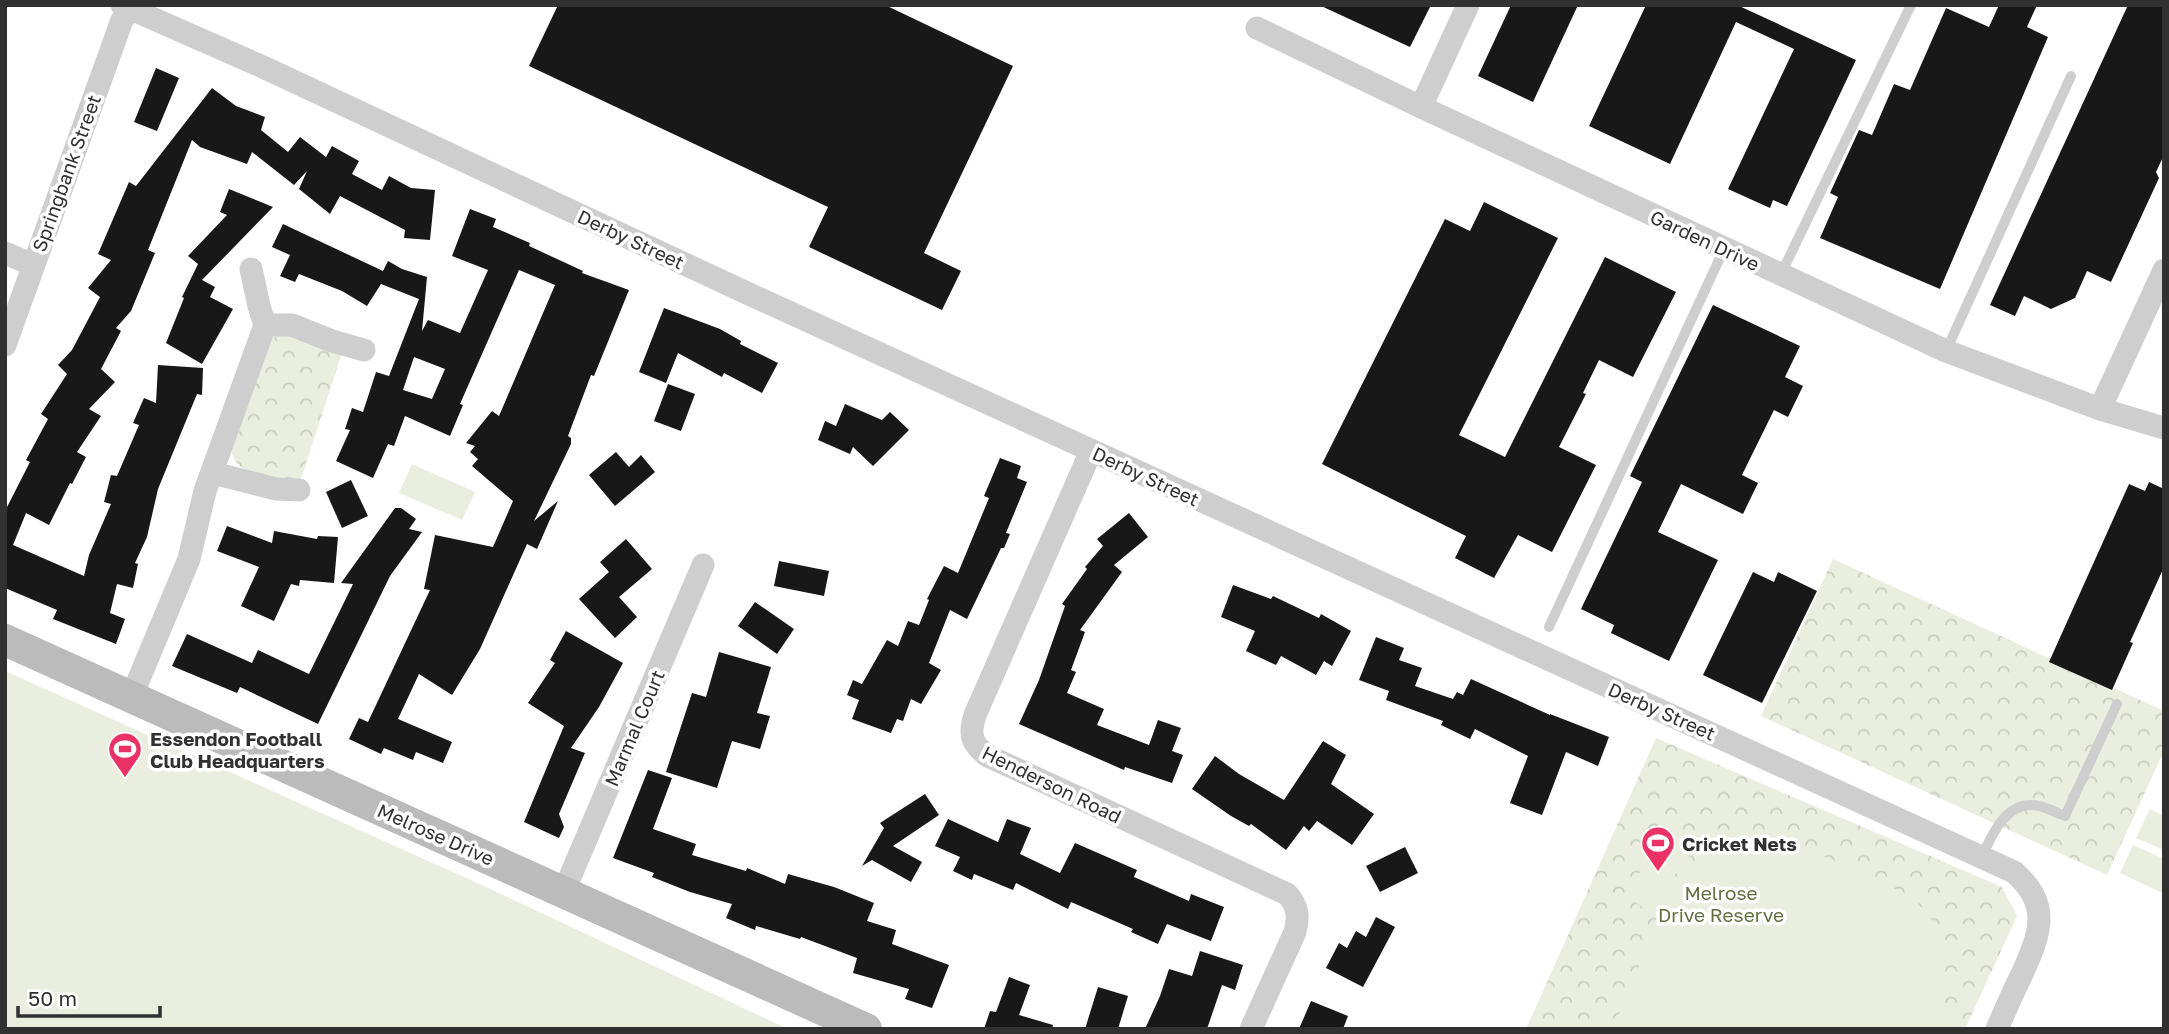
<svg xmlns="http://www.w3.org/2000/svg" width="2169" height="1034" font-family="'Golos Text',sans-serif">
	<style>
		.park { fill: url(#park-crowns) }
		.garden { fill: #eaeedf }
		.building { fill: #181818; fill-rule: evenodd }
		.lines { fill: none; stroke-linecap: round; stroke-linejoin: round }
		.lane { stroke: #cecece; stroke-width: 10 }
		.street { stroke: #cecece; stroke-width: 23 }
		.secondary { stroke: #bbb; stroke-width: 32 }
		.labels { text-anchor: middle; dominant-baseline: central; stroke-width: 7; stroke-linejoin: round; paint-order: stroke }
		.street-label { font-size: 19px; fill: #313131; stroke: #fff }
		.poi-label { font-size: 19px; font-weight: bold; fill: #313131; stroke: #fff; text-anchor: start }
		.park-label { font-size: 19px; fill: #5f6f3d; stroke: #fff }
	</style>
	<defs>
		<pattern id="park-crowns" width="20" height="18" patternUnits="userSpaceOnUse" patternTransform="scale(1.75)"><rect width="20" height="18" fill="#eaeedf"/><path d="M2 6a3 3 0 1 1 6 0M12 15a3 3 0 1 1 6 0" fill="none" stroke="#c9cdc0"/></pattern>
	</defs>
	<rect width="100%" height="100%" fill="#fff"/>
	<g class="park">
		<path d="M 286,331 L 342,353 L 300,482 C 275,478 237,479 231,450 L 269,340 Z"/>
		<polygon points="1833,559 2164,711 2164,751 2107,875 1761,716"/>
		<polygon points="1656,738 2002,887 2017,916 1965,1029 1526,1029"/>
	</g>
	<g class="garden">
		<polygon points="412,464 475,492 462,520 399,493"/>
		<polygon points="5,671 484,886 788,1029 5,1029"/>
		<polygon points="2150,809 2164,816 2164,850 2136,838"/>
		<polygon points="1669,834 1692,852 1647,911 1624,893"/>
		<polygon points="1752,845 1829,858 1913,897 1934,923 1945,965 1940,1029 1613,1029 1669,897 1680,876 1703,856"/>
		<polygon points="2133,845 2164,859 2164,894 2120,873"/>
	</g>
	<g class="building">
		<polygon points="558,5 885,5 1013,66 924,253 961,271 942,310 809,247 828,207 529,66"/>
		<polygon points="1319,5 1431,5 1410,47"/>
		<polygon points="1511,5 1578,5 1533,102 1478,76"/>
		<polygon points="1646,5 1737,5 1856,60 1787,206 1773,200 1770,208 1728,189 1794,49 1736,22 1670,164 1589,126"/>
		<polygon points="1999,5 2037,5 2027,27 2048,37 1940,289 1820,238 1838,197 1830,193 1859,130 1872,135 1894,84 1910,90 1946,8 1989,27"/>
		<polygon points="2128,5 2164,5 2164,155 2156,172 2159,178 2111,282 2087,271 2075,298 2051,309 2024,296 2015,316 1990,305"/>
		<polygon points="156,68 179,78 157,131 134,122"/>
		<polygon points="212,88 236,106 265,117 261,130 288,152 300,137 326,157 332,146 359,161 352,174 382,190 389,176 411,188 435,190 430,240 404,238 405,230 340,196 330,214 299,189 307,171 294,185 252,152 247,164 200,147 192,140 148,250 155,253 131,311 116,328 121,331 101,369 115,382 89,409 101,416 77,452 86,457 72,484 70,483 49,525 26,513 13,545 84,576 89,555 111,504 104,502 111,475 117,476 139,425 133,423 144,398 156,403 158,365 203,368 202,395 197,394 158,489 147,537 135,563 138,564 133,588 117,584 110,613 125,619 116,644 53,619 57,610 5,588 5,511 30,462 26,460 48,419 41,414 67,374 58,365 72,350 100,297 88,288 111,260 98,254 129,182 136,186"/>
		<polygon points="229,189 273,207 202,280 215,287 210,297 233,309 202,364 166,343 184,298 182,297 198,264 188,256 227,215 220,212"/>
		<polygon points="1484,202 1558,238 1459,435 1505,457 1605,257 1676,292 1633,377 1599,360 1583,393 1586,394 1559,447 1596,465 1552,552 1518,535 1494,578 1455,558 1466,536 1322,464 1445,219 1470,231"/>
		<path d="M 470,209 L 496,219 L 493,227 L 530,243 L 529,246 L 583,271 L 582,273 L 629,290 L 594,376 L 591,375 L 568,436 L 571,438 L 571,444 L 534,521 L 558,501 L 537,549 L 527,544 L 480,649 L 452,695 L 419,674 L 398,719 L 452,742 L 443,763 L 416,752 L 413,760 L 384,748 L 381,754 L 349,739 L 359,718 L 368,722 L 430,590 L 424,589 L 435,535 L 493,547 L 513,501 L 472,466 L 478,459 L 470,452 L 475,446 L 466,443 L 492,411 L 499,416 L 555,285 L 519,270 L 460,404 L 463,405 L 450,436 L 405,416 L 394,446 L 388,444 L 373,478 L 336,461 L 350,430 L 345,429 L 352,408 L 363,412 L 376,372 L 389,376 L 419,299 L 381,284 L 367,306 L 342,291 L 299,274 L 295,282 L 280,276 L 290,255 L 272,247 L 283,224 L 383,271 L 388,261 L 402,269 L 427,277 L 422,331 L 428,320 L 460,333 L 488,270 L 452,256 ZM 414,357 L 445,369 L 432,399 L 403,390 Z"/>
		<polygon points="1713,305 1800,346 1785,377 1803,386 1788,417 1774,410 1742,475 1758,483 1743,514 1681,484 1658,532 1718,560 1669,661 1611,633 1614,625 1581,609 1642,482 1630,476"/>
		<polygon points="664,308 720,329 741,341 740,344 778,363 762,393 724,373 722,377 678,353 666,383 639,372"/>
		<polygon points="668,384 695,394 681,431 654,421"/>
		<polygon points="845,404 882,420 890,412 909,430 873,466 853,447 850,454 818,440 825,421 836,426"/>
		<polygon points="616,452 629,467 641,455 655,472 615,506 589,475"/>
		<polygon points="1000,458 1021,466 1017,478 1027,482 1006,533 1010,534 1004,548 1001,548 967,619 950,610 929,663 941,670 921,704 911,699 903,721 897,719 891,733 852,719 859,700 847,695 853,680 862,684 887,640 898,646 908,621 919,625 929,600 927,599 944,566 958,573 989,498 984,496"/>
		<polygon points="351,480 368,516 342,528 326,492"/>
		<polygon points="2149,482 2164,489 2164,567 2130,642 2133,643 2112,690 2049,662 2129,484 2145,491"/>
		<polygon points="395,508 401,508 416,519 409,529 422,532 390,576 318,724 240,687 237,693 172,666 187,634 252,663 258,650 309,674 353,584 341,583"/>
		<polygon points="1129,513 1148,537 1114,565 1122,572 1080,630 1085,632 1071,670 1076,672 1067,693 1104,709 1097,725 1149,745 1158,720 1181,728 1172,751 1183,755 1172,783 1125,767 1124,770 1019,724 1039,680 1065,606 1062,604 1087,569 1085,567 1103,546 1097,539"/>
		<polygon points="227,526 272,543 274,531 317,539 318,536 338,537 334,583 300,580 299,586 291,584 274,621 241,606 259,567 217,551"/>
		<polygon points="626,539 652,569 619,597 637,617 615,638 579,599 609,572 600,562"/>
		<polygon points="779,561 829,571 824,596 774,586"/>
		<polygon points="1753,572 1774,582 1778,572 1817,591 1762,703 1703,675"/>
		<polygon points="1233,585 1271,599 1273,596 1319,618 1321,614 1351,631 1332,666 1324,661 1316,675 1281,656 1276,665 1246,651 1255,631 1221,617"/>
		<polygon points="755,602 794,629 777,654 738,626"/>
		<polygon points="566,631 623,663 599,707 571,748 585,753 559,814 564,827 559,838 524,822 564,726 528,703 555,663 550,660"/>
		<polygon points="1376,637 1404,648 1399,660 1422,668 1415,686 1453,699 1457,692 1463,695 1471,679 1550,715 1550,714 1609,737 1598,766 1566,752 1542,815 1510,803 1528,756 1475,729 1470,739 1441,725 1443,721 1386,700 1389,691 1359,680"/>
		<polygon points="719,652 771,667 757,713 770,716 760,749 732,741 717,788 666,772 692,693 706,697"/>
		<polygon points="1323,741 1346,755 1331,784 1374,814 1352,845 1317,821 1309,831 1304,826 1286,850 1251,824 1249,826 1231,816 1192,789 1215,756 1239,774 1284,800"/>
		<polygon points="648,770 672,778 653,829 696,844 692,855 746,871 747,868 785,884 788,874 834,887 874,903 867,921 896,930 892,944 949,965 932,1008 905,999 909,989 853,973 857,958 801,937 800,939 756,926 755,930 726,918 732,904 690,892 652,877 654,873 613,858"/>
		<polygon points="925,794 939,815 893,846 922,862 911,882 872,860 862,866 884,828 880,823"/>
		<polygon points="948,819 998,842 1007,819 1031,828 1020,854 1060,873 1075,843 1137,870 1134,877 1189,901 1191,894 1224,907 1211,941 1167,924 1158,944 1131,932 1133,929 1071,902 1068,909 1016,883 1013,890 974,874 972,880 953,871 960,857 935,846"/>
		<polygon points="1405,847 1418,873 1380,892 1366,866"/>
		<polygon points="1376,917 1395,927 1363,987 1326,968 1339,943 1347,948 1356,931 1366,937"/>
		<polygon points="1200,951 1243,965 1235,990 1222,985 1207,1029 1145,1029 1160,996 1169,969 1192,976"/>
		<polygon points="1009,977 1030,985 1019,1015 1053,1025 1052,1029 984,1029 990,1011 996,1012"/>
		<polygon points="1098,987 1128,996 1118,1029 1085,1029"/>
		<polygon points="1311,1001 1348,1016 1343,1029 1299,1029"/>
	</g>
	<g class="lines">
		<g class="lane">
			<polyline points="1781,274 1911,5"/>
			<polyline points="1946,351 2071,76"/>
			<polyline points="1549,627 1724,249"/>
			<path d="M 1982,857 C 1992,834 2007,799 2039,806 C 2048,808 2057,813 2065,816 L 2117,704"/>
		</g>
		<g class="street">
			<path d="M 122,5 L 263,67 L 749,294 L 2014,872 C 2052,905 2040,934 2022,974 C 2013,992 2005,1011 1997,1029"/>
			<polyline points="1257,28 1421,107 1946,351 2100,409 2164,428"/>
			<polyline points="1421,107 1468,5"/>
			<polyline points="5,253 33,265"/>
			<polyline points="265,325 292,325 332,341 364,350"/>
			<polyline points="5,345 122,20 134,5"/>
			<polyline points="2100,409 2164,270"/>
			<path d="M 1091,451 L 975,715 C 969,734 971,744 988,756 L 1287,894 C 1298,906 1299,917 1295,932 L 1251,1029"/>
			<polyline points="213,473 276,489 299,490"/>
			<polyline points="131,698 189,559 205,491 265,325 259,306 251,269"/>
			<polyline points="564,891 703,565"/>
		</g>
		<polyline class="secondary" points="5,640 866,1029"/>
	</g>
	<defs>
		<g id="stadium-pin" transform="scale(1.75)"><path d="M0 17L-7.5 6A9.5 9.5 0 1 1 7.5 6Z" fill="#ea3266" stroke="#fff"/><path d="M0-5a6.5 5 0 1 0 0 10a6.5 5 0 1 0 0-10ZM-3.5-1.8h7v3.6h-7Z" fill="#fff"/></g>
	</defs>
	<g fill-rule="evenodd">
		<use href="#stadium-pin" x="125" y="749"/>
		<use href="#stadium-pin" x="1658" y="843"/>
	</g>
	<g class="labels">
		<g class="street-label">
			<text transform="translate(66 173) rotate(-70)">Springbank Street</text>
			<text transform="translate(631 239) rotate(25)">Derby Street</text>
			<text transform="translate(1705 240) rotate(25)">Garden Drive</text>
			<text transform="translate(1146 476) rotate(25)">Derby Street</text>
			<text transform="translate(1662 711) rotate(24)">Derby Street</text>
			<text transform="translate(634 728) rotate(-67)">Marmal Court</text>
			<text transform="translate(1052 784) rotate(26)">Henderson Road</text>
			<text transform="translate(436 834) rotate(24)">Melrose Drive</text>
		</g>
		<g class="poi-label">
			<text x="150" y="738">Essendon Football<tspan x="150" dy="22">Club Headquarters</tspan></text>
			<text x="1682" y="843">Cricket Nets</text>
		</g>
		<g class="park-label">
			<text x="1721" y="892">Melrose<tspan x="1721" dy="22">Drive Reserve</tspan></text>
		</g>
	</g>
	<rect width="2169" height="1034" fill="none" stroke="#313131" stroke-width="14"/>
	<path d="M18 1006v10h142v-10" fill="none" stroke="#313131" stroke-width="3.5"/>
	<text x="28" y="1006" font-size="21" fill="#313131" stroke="#ffffff" stroke-width="5" paint-order="stroke">50 m</text>
</svg>
